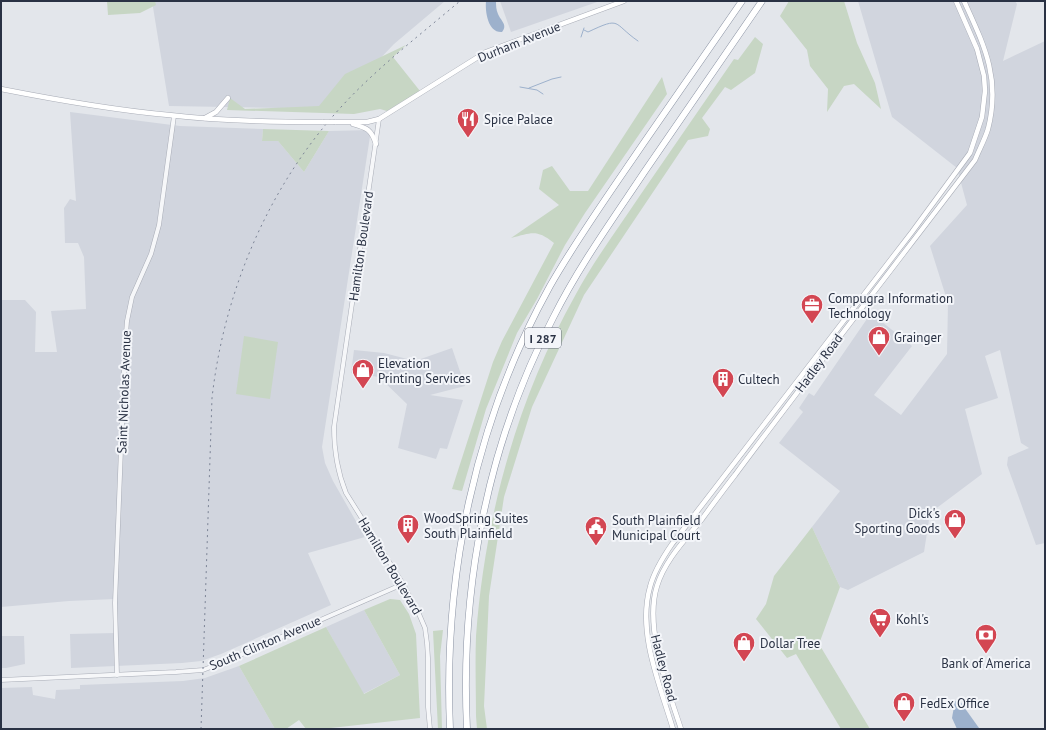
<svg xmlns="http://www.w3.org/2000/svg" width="1046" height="730" font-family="'PT Sans',sans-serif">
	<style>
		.built { fill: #d1d5de }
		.green { fill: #c7d6c4 }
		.water { fill: #9db1cc }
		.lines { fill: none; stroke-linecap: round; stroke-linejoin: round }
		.stream { stroke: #9db1cc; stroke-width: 1 }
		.tertiary-casing { stroke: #a8acb6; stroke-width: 5 }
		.secondary-casing { stroke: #a8acb6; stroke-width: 5.5 }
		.motorway-casing { stroke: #8a92a3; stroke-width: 7 }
		.tertiary { stroke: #f6f7f9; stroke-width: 4 }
		.secondary { stroke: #fff; stroke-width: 4.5 }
		.motorway { stroke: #fff; stroke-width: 6 }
		.rail { stroke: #7c8496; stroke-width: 1; stroke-dasharray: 2 4; stroke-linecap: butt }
		.secondary-bridge-casing { stroke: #a8acb6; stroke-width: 5.5; stroke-linecap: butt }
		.secondary-bridge { stroke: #fff; stroke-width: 4.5 }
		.labels { text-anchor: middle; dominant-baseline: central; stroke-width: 4; stroke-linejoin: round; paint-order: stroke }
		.shield { fill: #f3f5f9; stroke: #666c7a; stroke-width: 1 }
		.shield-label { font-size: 12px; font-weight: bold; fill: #2a3244 }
		.street-label { font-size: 13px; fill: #2a3244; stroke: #f3f5f9 }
		.poi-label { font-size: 13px; fill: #2a3244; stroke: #f3f5f9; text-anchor: start }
	</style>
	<rect width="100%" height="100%" fill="#e3e6eb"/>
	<g class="built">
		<polygon points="152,1 445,1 394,44 332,109 169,106"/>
		<polygon points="500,1 600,1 511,32"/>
		<polygon points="858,1 1015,1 1017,4 1003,61 1045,41 1045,543 1036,545 1007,465 1008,457 1029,448 1021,443 1000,350 985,356 998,398 965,409 982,474 930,513 924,552 848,590 840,587 812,527 840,491 779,443 803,412 799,408 809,393 814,396 871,313 912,346 874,395 901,415 947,354 948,303 930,246 967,205 957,168 892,117"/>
		<polygon points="70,112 180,126 263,129 262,141 278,141 304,172 329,131 371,130 322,447 325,463 333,481 365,537 308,553 331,605 221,654 201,661 182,663 71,668 70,634 116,633 115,599 69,601 1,607 1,300 25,300 36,312 35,352 57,352 51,311 86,309 84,257 78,243 65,243 64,208 70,199 76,201"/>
		<polygon points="452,348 465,386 430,395 463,400 447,449 440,448 436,459 398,448 407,404 379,377 351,373 354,350 384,353 415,361"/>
		<polygon points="364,610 400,675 363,694 326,627"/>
		<polygon points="1,636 24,636 25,664 6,668 1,668"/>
		<polygon points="239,666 275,729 1,729 1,688 32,687 33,695 55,699 56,690 80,689 80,685 183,681 205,678"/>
	</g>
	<g class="green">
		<polygon points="107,1 155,1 156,5 140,13 108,15"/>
		<polygon points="789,1 844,1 857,43 875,83 881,109 854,84 844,86 827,112 828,89 810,66 807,50 780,16"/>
		<path d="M 755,37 L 763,44 L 755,73 L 731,90 L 725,87 L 702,118 L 710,129 L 708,136 L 688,140 L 584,295 L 532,407 L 504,497 L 489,596 L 484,706 L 487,729 L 477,729 L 476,716 C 476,690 475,663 476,636 C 485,516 517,399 576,294 C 595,259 619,227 641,194 C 672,149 703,104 734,59 L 738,60 Z"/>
		<polygon points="406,45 393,57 420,91 387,111 380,109 354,114 227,110 230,98 245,109 319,106 345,74"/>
		<path d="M 662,77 L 667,94 L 585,213 L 565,245 L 537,299 L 517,333 L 486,409 L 462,491 L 452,489 L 493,362 L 502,341 L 554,243 C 536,229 532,233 511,238 L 559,205 L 539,189 L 543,170 L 552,166 L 570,191 L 588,191 Z"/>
		<polygon points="263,129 329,131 304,172 278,141 262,141"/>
		<polygon points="244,336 278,342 270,399 236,394"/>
		<polygon points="812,527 840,587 819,644 870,729 841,729 796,654 787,658 756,619 766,604 774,576"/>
		<polygon points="390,599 400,600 409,614 416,634 420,718 322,729 306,729 299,720 286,729 275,729 239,666 326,627 364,694 400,675 364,610"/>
		<polygon points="443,630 440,656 442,729 438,729 433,631"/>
	</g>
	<g class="water">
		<path d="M 486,1 L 496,1 C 496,5 496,10 498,14 C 501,21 508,25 502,32 C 488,33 485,12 486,1 Z"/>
		<polygon points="959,700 979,728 979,729 957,729 952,718 955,701"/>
	</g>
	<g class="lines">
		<g class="stream">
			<path d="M 584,30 L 588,32 C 622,16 612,23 638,41"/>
			<polyline points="581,37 584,28"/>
			<polyline points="520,87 537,90 543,94"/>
			<polyline points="529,88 552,79 561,77"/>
		</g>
		<g class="tertiary-casing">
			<g id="tertiary">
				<path d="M 379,119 L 334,427 C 334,451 337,471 346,493 L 403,584 L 419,614 L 425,628 L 427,643 L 428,658 L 428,707 L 430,729"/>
				<polyline points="117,675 115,603 125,346 127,321 132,297 151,254 159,225 174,116"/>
				<polyline points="1,680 176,672 203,670 224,662 403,584"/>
			</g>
		</g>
		<g class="secondary-casing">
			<g id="secondary">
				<path d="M 1,89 C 57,100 112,110 169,115 C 220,121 272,122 323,122"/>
				<polyline points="205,118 216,112 228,98"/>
				<polyline points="335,122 367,122 379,119 486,52 624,1"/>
				<path d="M 353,124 C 367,128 371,129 376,144"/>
				<path d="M 673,729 C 660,685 637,633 650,587 C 654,571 663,557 672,544 L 912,232 L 970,153 L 982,117 L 985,91 L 984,76 L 977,49 L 956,1"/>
				<path d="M 681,729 C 668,689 644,628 657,586 C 665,560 685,540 702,519 C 713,504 724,489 735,475 C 814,369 895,265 975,160 C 979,150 985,139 988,129 C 1001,78 984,45 964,1"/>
			</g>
		</g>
		<g class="motorway-casing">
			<g id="motorway">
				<path d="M 450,729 C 443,575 475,421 550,286 C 578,237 611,191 643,144 C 676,97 709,49 742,1"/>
				<path d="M 467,729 C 460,588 487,444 553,318 C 579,266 613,219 645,171 C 684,114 723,58 762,1"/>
			</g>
		</g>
		<use href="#tertiary" class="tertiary"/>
		<use href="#secondary" class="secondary"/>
		<use href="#motorway" class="motorway"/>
		<path class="rail" d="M 201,729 L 212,398 C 224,291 269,185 342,106 C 378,67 420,35 460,1"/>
		<g class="secondary-bridge-casing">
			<polyline id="secondary-bridge" points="323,122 335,122"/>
		</g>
		<use href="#secondary-bridge" class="secondary-bridge"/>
	</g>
	<defs>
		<g id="restaurant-pin" transform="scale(1.15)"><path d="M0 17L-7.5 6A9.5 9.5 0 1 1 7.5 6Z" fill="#d34652" stroke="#f3f5f9"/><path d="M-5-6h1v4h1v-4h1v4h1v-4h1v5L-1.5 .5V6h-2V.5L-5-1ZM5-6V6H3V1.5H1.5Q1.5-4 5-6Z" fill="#fff"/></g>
		<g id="office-pin" transform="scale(1.15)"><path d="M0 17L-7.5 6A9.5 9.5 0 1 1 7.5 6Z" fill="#d34652" stroke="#f3f5f9"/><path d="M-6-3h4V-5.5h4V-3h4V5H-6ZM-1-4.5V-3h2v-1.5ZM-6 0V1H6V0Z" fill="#fff"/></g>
		<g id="shop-pin" transform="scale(1.15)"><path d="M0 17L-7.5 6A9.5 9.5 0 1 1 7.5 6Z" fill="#d34652" stroke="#f3f5f9"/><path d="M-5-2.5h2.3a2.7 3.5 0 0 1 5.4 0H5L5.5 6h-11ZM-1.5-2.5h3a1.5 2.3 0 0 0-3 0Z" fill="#fff"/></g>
		<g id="building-pin" transform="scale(1.15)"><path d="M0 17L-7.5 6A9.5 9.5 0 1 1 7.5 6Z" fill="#d34652" stroke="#f3f5f9"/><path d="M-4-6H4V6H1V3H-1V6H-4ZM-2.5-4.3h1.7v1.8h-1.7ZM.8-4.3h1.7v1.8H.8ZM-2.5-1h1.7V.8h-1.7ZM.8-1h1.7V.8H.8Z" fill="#fff"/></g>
		<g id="civic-pin" transform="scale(1.15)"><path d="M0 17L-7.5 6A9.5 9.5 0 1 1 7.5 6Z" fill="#d34652" stroke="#f3f5f9"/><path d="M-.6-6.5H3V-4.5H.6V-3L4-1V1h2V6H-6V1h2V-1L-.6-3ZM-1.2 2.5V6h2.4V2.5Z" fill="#fff"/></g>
		<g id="supermarket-pin" transform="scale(1.15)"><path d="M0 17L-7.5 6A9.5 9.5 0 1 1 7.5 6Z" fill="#d34652" stroke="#f3f5f9"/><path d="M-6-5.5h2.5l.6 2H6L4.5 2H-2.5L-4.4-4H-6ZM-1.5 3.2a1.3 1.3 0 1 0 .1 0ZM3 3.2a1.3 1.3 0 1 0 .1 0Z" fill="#fff"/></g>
		<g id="bank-pin" transform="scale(1.15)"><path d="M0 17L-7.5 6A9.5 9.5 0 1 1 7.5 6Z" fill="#d34652" stroke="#f3f5f9"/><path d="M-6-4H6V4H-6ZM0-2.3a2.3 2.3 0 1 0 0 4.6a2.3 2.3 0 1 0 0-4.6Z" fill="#fff"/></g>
	</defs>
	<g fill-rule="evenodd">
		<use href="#restaurant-pin" x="468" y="119"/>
		<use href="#office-pin" x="812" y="305"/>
		<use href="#shop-pin" x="879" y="337"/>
		<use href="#shop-pin" x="363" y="370"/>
		<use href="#building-pin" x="723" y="379"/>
		<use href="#shop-pin" x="955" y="520"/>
		<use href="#building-pin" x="408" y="525"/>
		<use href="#civic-pin" x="596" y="527"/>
		<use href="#supermarket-pin" x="880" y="619"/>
		<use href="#bank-pin" x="986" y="635"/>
		<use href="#shop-pin" x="744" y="643"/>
		<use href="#shop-pin" x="904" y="703"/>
	</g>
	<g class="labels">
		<rect class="shield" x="525" y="328" width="36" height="20" rx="3"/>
		<g class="shield-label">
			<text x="543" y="338">I 287</text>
		</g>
		<g class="street-label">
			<text transform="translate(519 42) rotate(-22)">Durham Avenue</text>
			<text transform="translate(361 246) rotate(-82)">Hamilton Boulevard</text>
			<text transform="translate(819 363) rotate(-53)">Hadley Road</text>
			<text transform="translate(124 392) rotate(-88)">Saint Nicholas Avenue</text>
			<text transform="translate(390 566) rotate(59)">Hamilton Boulevard</text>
			<text transform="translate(265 643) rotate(-23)">South Clinton Avenue</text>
			<text transform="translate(664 668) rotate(75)">Hadley Road</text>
		</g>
		<g class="poi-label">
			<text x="484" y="119">Spice Palace</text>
			<text x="828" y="298">Compugra Information<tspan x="828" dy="15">Technology</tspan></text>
			<text x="894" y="337">Grainger</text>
			<text x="378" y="363">Elevation<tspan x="378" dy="15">Printing Services</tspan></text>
			<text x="738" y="379">Cultech</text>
			<text x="940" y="513" text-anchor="end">Dick's<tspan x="940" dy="15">Sporting Goods</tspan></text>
			<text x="424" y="518">WoodSpring Suites<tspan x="424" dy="15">South Plainfield</tspan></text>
			<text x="612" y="520">South Plainfield<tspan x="612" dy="15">Municipal Court</tspan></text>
			<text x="896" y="619">Kohl's</text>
			<text x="760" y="643">Dollar Tree</text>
			<text x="986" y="663" text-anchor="middle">Bank of America</text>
			<text x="920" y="703">FedEx Office</text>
		</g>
	</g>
	<rect width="1046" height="730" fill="none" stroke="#2a3244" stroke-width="4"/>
</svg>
